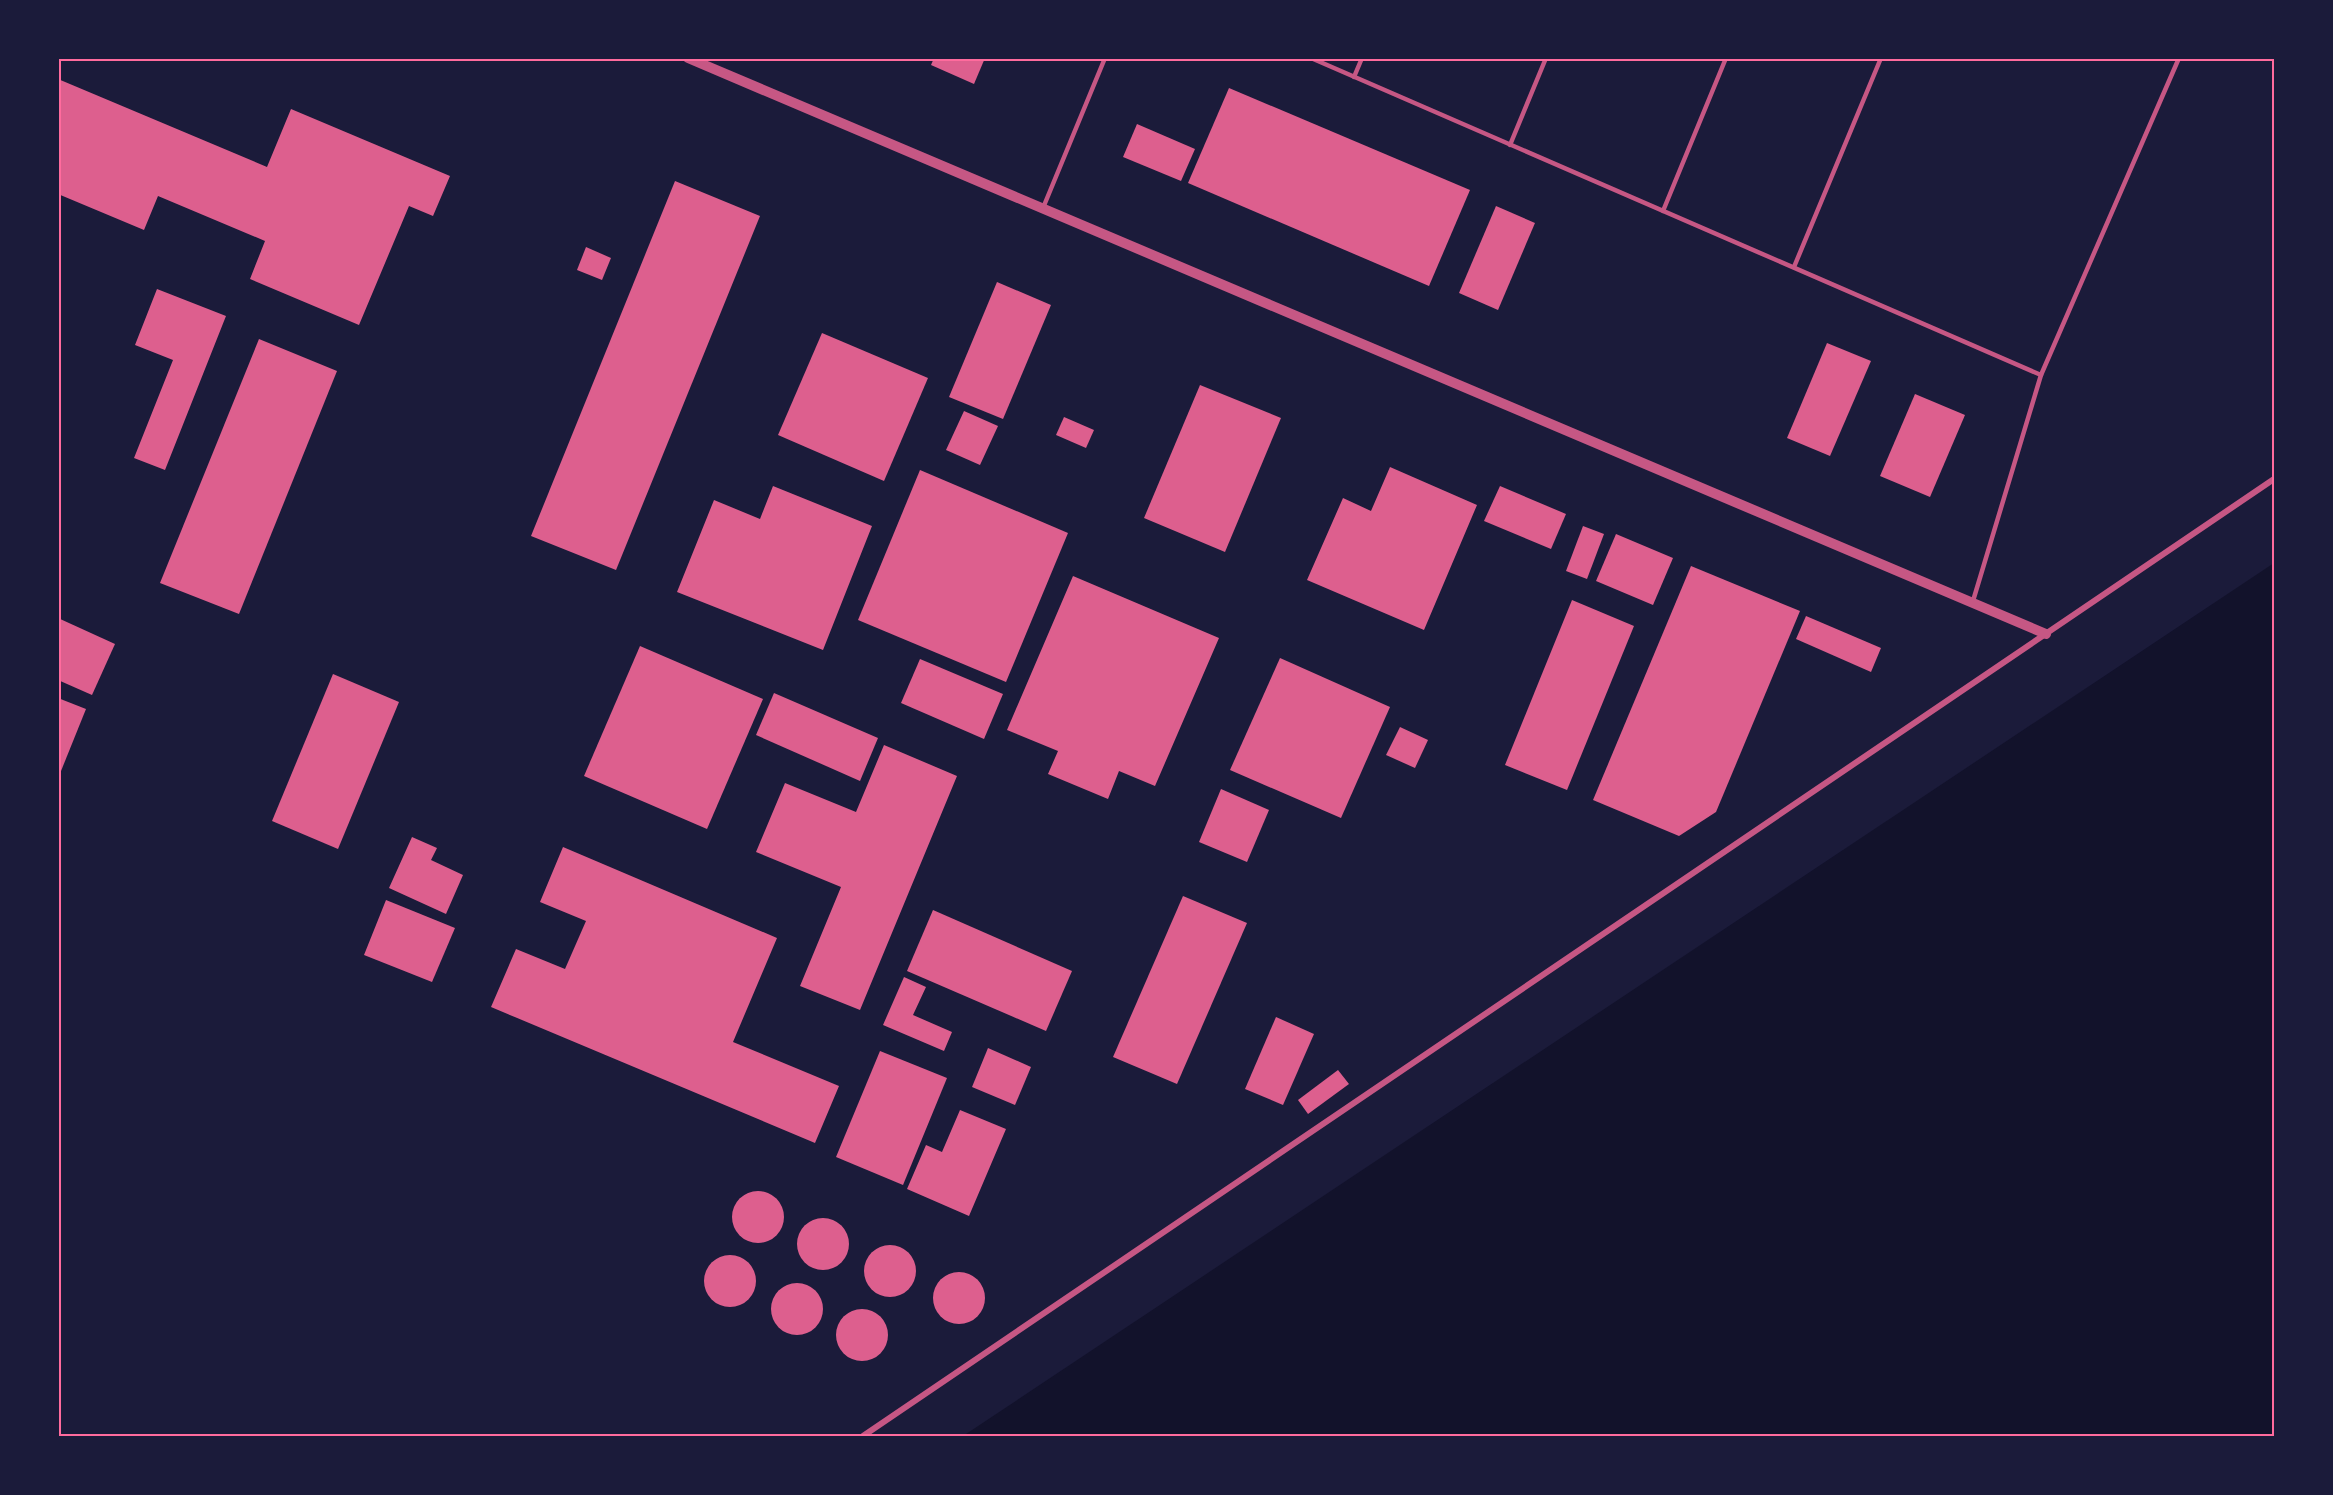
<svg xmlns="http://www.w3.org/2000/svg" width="2333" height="1495" font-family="Manrope,sans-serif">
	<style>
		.water { fill: #12122b }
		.building { fill: #dd5f8e }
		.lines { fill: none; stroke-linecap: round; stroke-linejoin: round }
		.service { stroke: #c65784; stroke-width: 4.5 }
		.minor { stroke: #c65784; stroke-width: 6 }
		.tertiary { stroke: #c65784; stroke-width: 10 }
		.neatline { fill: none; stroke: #ff6b9d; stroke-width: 2 }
	</style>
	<rect width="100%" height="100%" fill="#1b1b3a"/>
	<polygon class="water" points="2274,563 2274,1436 963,1436"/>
	<g class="building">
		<polygon points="934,58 985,58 974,84 931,65"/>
		<polygon points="58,79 267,167 291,109 450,176 433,216 409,206 359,325 250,279 265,241 158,196 144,230 58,194"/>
		<polygon points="1229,88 1470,190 1429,286 1188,183"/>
		<polygon points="1137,124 1195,149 1181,181 1123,157"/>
		<polygon points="675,181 760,216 616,570 531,536"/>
		<polygon points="1496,206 1535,223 1498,310 1459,293"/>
		<polygon points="586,247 611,258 602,280 577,270"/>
		<polygon points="997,282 1051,305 1003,419 949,397"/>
		<polygon points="157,289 226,316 165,470 134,458 173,360 135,345"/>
		<polygon points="822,333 928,378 884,481 778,435"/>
		<polygon points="259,339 337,371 239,614 160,583"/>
		<polygon points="1827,343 1871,361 1830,456 1787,438"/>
		<polygon points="1200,385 1281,418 1225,552 1144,518"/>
		<polygon points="1915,394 1965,415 1930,497 1880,476"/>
		<polygon points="964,411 998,426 980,465 946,450"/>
		<polygon points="1064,417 1094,430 1086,448 1056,435"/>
		<polygon points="1390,467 1477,505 1424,630 1307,580 1343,498 1371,511"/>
		<polygon points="920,470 1068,533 1006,682 858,620"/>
		<polygon points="773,486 872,526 823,650 677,592 714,500 760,519"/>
		<polygon points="1500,486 1566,514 1551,549 1484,521"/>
		<polygon points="1583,526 1604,534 1587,579 1566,571"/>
		<polygon points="1616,534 1673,558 1653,605 1596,581"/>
		<polygon points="1691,566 1800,611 1716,812 1679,836 1593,800"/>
		<polygon points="1073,576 1219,638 1155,786 1119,771 1108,799 1048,774 1058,751 1007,730"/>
		<polygon points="1572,600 1634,626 1567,790 1505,765"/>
		<polygon points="1806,616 1881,648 1871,672 1796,639"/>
		<polygon points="58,618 115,644 92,695 58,680"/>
		<polygon points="640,646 763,699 707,829 584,776"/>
		<polygon points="1280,658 1390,707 1341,818 1230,770"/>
		<polygon points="920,659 1003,694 984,739 901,703"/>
		<polygon points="333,674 399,702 338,849 272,821"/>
		<polygon points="774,693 878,738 860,781 756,735"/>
		<polygon points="58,698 86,709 59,776 58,776"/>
		<polygon points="1400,727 1428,740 1415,768 1386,755"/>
		<polygon points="884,745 957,776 860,1010 800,986 841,887 756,852 785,783 856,812"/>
		<polygon points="1221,789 1269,810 1247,862 1199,842"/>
		<polygon points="412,837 437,848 431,860 463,875 446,914 389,888"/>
		<polygon points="563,847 777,938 733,1042 839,1086 815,1143 491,1007 516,949 565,969 586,921 540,902"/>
		<polygon points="1183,896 1247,923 1177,1084 1113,1057"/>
		<polygon points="386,900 455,928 432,982 364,955"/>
		<polygon points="933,910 1072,971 1046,1031 907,971"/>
		<polygon points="904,977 926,987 913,1015 952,1032 944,1051 883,1025"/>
		<polygon points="1276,1017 1314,1034 1283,1105 1245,1089"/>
		<polygon points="988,1048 1031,1067 1015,1105 972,1087"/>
		<polygon points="880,1051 947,1078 903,1185 836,1157"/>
		<polygon points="1338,1070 1349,1084 1308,1114 1298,1100"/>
		<polygon points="960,1110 1006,1129 969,1216 907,1189 926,1145 942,1152"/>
		<circle cx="758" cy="1217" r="26"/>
		<circle cx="823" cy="1244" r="26"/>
		<circle cx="890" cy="1271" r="26"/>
		<circle cx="730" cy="1281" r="26"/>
		<circle cx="959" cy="1298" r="26"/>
		<circle cx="797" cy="1309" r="26"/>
		<circle cx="862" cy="1335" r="26"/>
	</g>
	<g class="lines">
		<g class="service">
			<polyline points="1311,58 2041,375"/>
			<polyline points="1354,77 1362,58"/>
			<polyline points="1510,145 1546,58"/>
			<polyline points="1043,208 1105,58"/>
			<polyline points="1663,211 1726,58"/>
			<polyline points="1794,267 1881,58"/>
			<polyline points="1973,601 2041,375 2179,58"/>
		</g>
		<polyline class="minor" points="863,1436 2274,479"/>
		<polyline class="tertiary" points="688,58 2046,634"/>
	</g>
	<rect width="2333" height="1495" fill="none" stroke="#1b1b3a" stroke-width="120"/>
	<rect x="60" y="60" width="2213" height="1375" class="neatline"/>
</svg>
